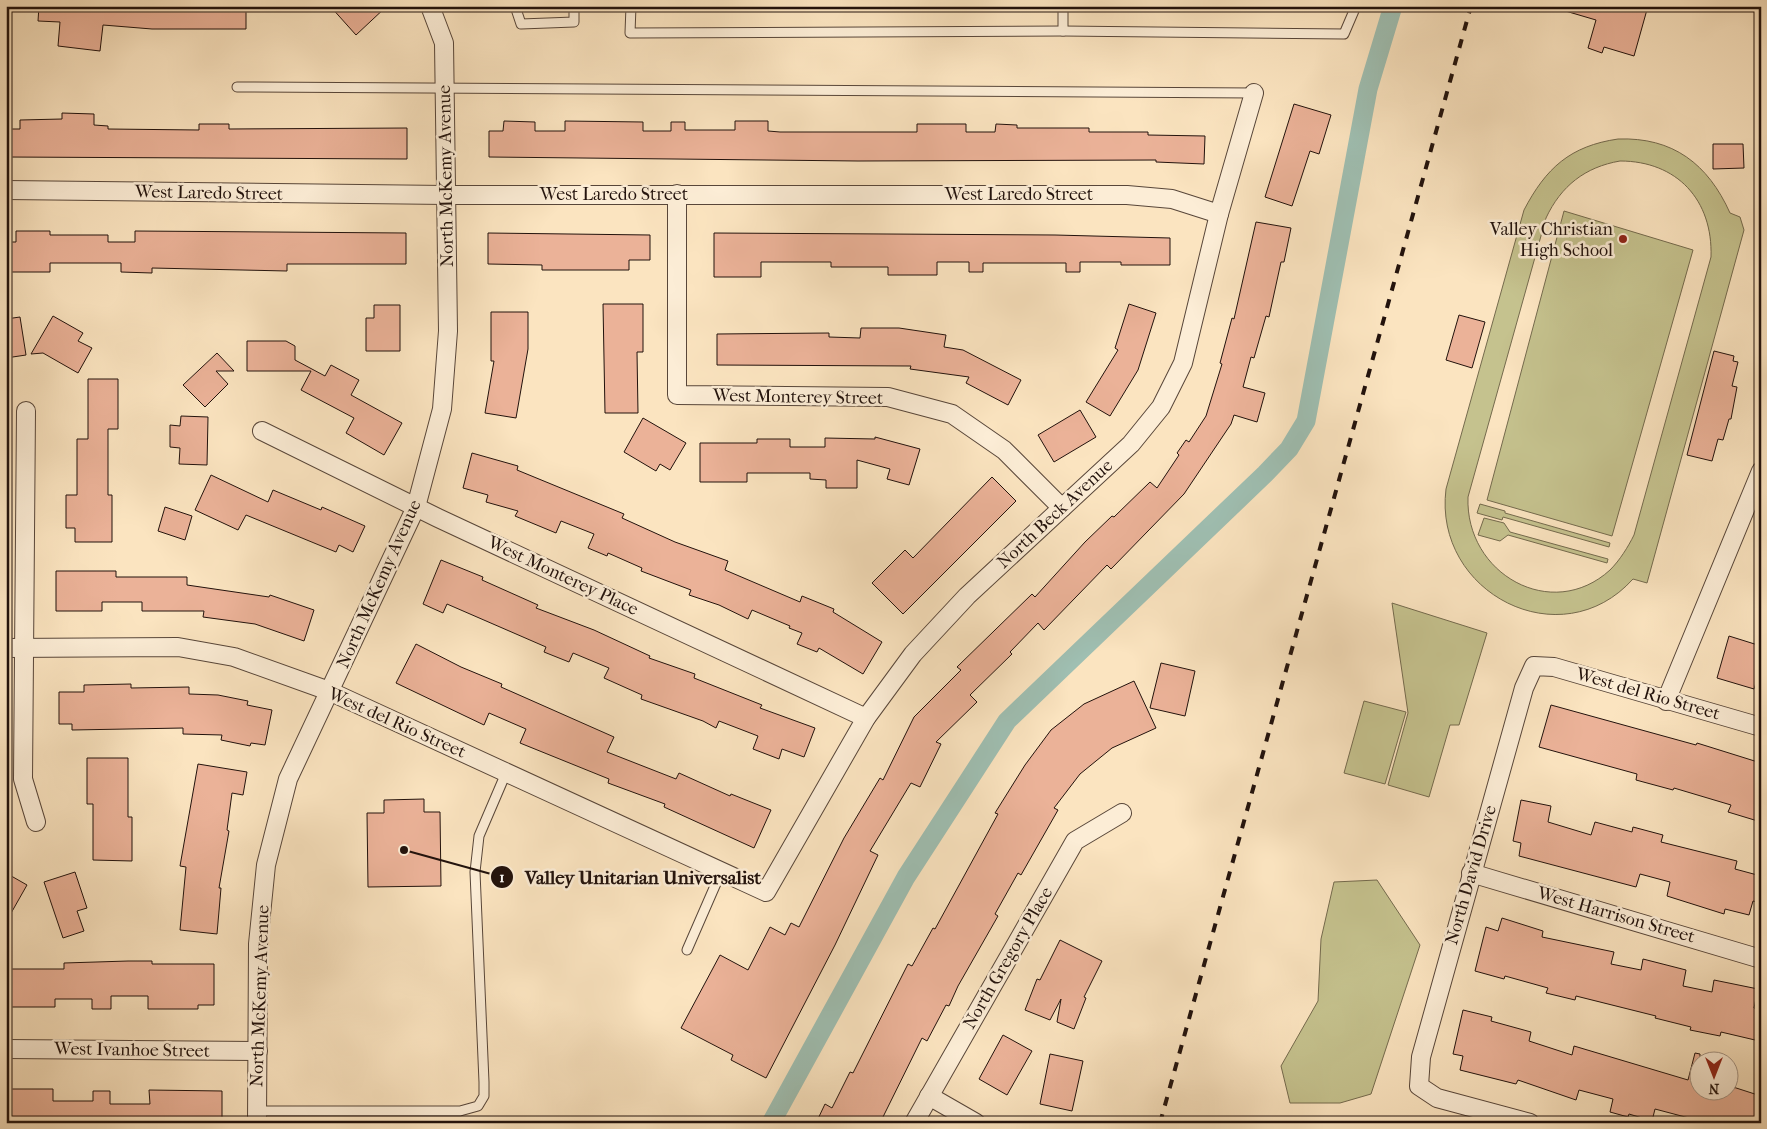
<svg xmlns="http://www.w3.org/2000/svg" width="1767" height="1129" font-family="'IM FELL French Canon',serif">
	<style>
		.green { fill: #c5c28e; stroke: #746a4d; fill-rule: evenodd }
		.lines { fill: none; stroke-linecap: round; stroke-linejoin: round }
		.canal { stroke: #9fbfb2; stroke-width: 19 }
		.building { fill: #ebb298; stroke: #22120c }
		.service-casing { stroke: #584639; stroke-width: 11 }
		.minor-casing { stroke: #584639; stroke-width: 20 }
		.service { stroke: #fcedd6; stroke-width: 9 }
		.minor { stroke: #fcedd6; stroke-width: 18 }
		.rail { stroke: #22120c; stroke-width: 4; stroke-dasharray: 9 9; stroke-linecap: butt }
		.poi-dot { fill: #8f2418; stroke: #fcedd6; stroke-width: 2 }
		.labels { text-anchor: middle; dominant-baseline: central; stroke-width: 5; stroke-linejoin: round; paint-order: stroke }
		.street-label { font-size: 18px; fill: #22120c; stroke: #fcedd6 }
		.poi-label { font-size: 18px; fill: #22120c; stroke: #fcedd6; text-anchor: end }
		.leader { fill: none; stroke: #22120c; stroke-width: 2 }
		.callout-dot { fill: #22120c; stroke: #fcedd6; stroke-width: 2 }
		.mark-label { font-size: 15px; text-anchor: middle; font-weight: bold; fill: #fff }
		.callout-label { font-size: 19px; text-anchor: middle; font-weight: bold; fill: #22120c; stroke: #fcedd6; stroke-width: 5; stroke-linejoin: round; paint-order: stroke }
	</style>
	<rect width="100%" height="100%" fill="#fbe4c0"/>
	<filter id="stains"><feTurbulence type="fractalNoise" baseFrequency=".004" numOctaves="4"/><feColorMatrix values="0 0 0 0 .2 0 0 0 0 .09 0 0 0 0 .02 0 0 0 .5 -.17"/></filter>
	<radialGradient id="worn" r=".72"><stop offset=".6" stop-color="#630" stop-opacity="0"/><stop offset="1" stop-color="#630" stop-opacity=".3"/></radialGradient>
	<g class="green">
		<path d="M 1618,139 C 1673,137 1708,164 1730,213 L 1740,217 L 1744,230 L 1647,583 L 1633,579 C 1561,659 1433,593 1446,489 L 1524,210 C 1546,168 1570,146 1618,139 ZM 1620,161 C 1677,161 1713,200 1711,257 L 1634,535 C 1628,547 1620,560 1610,570 C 1552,623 1465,574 1468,497 L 1546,218 C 1561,186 1585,167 1620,161 Z"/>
		<polygon points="1758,148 1761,148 1761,316 1757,302"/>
		<polygon points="1564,211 1693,250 1612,536 1487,500"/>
		<polygon points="1480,504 1505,511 1505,513 1610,543 1609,547 1503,517 1502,520 1477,513"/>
		<polygon points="1484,518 1504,523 1510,532 1608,559 1607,563 1508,535 1500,541 1478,535"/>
		<polygon points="1392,603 1487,633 1459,725 1450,725 1429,797 1388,785 1408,713"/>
		<polygon points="1364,701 1406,712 1385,784 1344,773"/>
		<polygon points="1377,880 1420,945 1371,1094 1340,1103 1290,1103 1281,1066 1318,1001 1321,939 1334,882"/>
	</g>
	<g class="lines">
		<polyline class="canal" points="771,1123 906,877 1007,721 1265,474 1289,449 1306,421 1368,89 1393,6"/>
	</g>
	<g class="building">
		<polygon points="39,6 246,6 246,29 152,29 103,25 100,51 58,46 60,22 38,21"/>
		<polygon points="330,6 387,6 356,35"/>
		<polygon points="1563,6 1648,6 1634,56 1604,47 1602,53 1588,48 1596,20 1562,10"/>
		<polygon points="1294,104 1331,115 1319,154 1310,151 1292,206 1265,197"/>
		<polygon points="62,113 94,114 94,125 108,126 108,129 199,130 199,124 229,124 229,129 407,128 407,159 6,157 6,129 20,129 20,120 62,119"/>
		<polygon points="504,121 535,122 535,131 565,131 565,121 643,122 643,131 671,131 671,122 685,122 685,130 735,130 735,121 768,121 768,131 780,132 917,132 917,124 966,124 966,132 995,132 996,124 1017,125 1017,128 1089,128 1089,132 1148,132 1148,135 1205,136 1204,164 1156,162 1156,160 858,161 489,157 489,131 503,131"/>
		<polygon points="1713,144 1743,144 1744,168 1713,169"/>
		<polygon points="1256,222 1291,228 1284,262 1281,262 1269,317 1266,316 1254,358 1251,357 1243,387 1265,393 1257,422 1234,415 1231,424 1184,494 1111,569 1107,565 1044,630 1038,623 1010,652 1012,654 970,695 977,702 936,742 941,744 920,787 911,783 870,851 878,855 835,945 766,1078 731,1060 733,1055 681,1028 720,955 748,970 770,927 785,935 791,923 799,927 844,838 880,778 883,780 914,717 961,670 957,667 1032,594 1035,597 1085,542 1112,516 1114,517 1150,482 1157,488 1179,455 1177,453 1186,440 1189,442 1206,416 1222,364 1220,363 1232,318 1234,319"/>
		<polygon points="16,231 50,231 50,235 108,235 108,242 135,242 135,231 406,233 406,264 287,264 287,271 152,268 152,273 121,272 121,263 50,263 50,272 6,272 6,242 16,242"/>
		<polygon points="488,233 650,235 650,260 629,260 629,270 542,270 542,265 488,264"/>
		<polygon points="714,233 1055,235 1170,238 1170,265 1121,265 1121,262 1080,262 1080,272 1066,272 1066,263 983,263 983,272 969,272 969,262 937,262 937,275 888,275 888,267 831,267 831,262 761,262 761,277 714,277"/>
		<polygon points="603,304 643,304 643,352 637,352 638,413 605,413"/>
		<polygon points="1129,304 1156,313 1138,370 1110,416 1086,402 1118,350 1115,348"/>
		<polygon points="374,305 400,305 400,351 366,351 366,318 374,318"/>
		<polygon points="491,312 528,312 528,349 516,418 485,413 494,361 491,361"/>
		<polygon points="1459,315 1485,322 1472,368 1446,360"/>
		<polygon points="53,316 83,333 78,341 92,348 78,373 43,353 31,354"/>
		<polygon points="20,317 26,355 6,358 6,319"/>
		<polygon points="861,328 899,328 946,335 944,347 963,350 1021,380 1008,405 966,383 969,377 910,369 911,366 717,365 717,334 829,333 829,337 860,338"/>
		<polygon points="247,341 286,341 295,346 295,360 325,376 331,365 359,380 351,395 402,423 384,455 346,433 354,418 301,390 311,371 247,371"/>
		<polygon points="1714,351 1734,356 1733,361 1738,362 1732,386 1737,387 1731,419 1729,419 1723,440 1718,439 1712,461 1687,455"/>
		<polygon points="217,353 234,371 216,371 228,384 205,407 183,385"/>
		<polygon points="88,379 118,379 118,429 108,429 108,495 112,495 112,542 75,542 75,528 66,528 66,495 77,495 77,439 88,439"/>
		<polygon points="1080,410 1096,437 1054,462 1038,435"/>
		<polygon points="181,416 208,417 207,465 179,464 180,448 170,447 170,425 180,426"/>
		<polygon points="643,418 686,443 670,470 660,464 656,471 624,452"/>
		<polygon points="875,437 920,449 909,485 887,479 890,469 857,460 857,488 826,488 826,480 810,479 810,473 747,473 747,482 700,482 700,443 757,443 757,439 790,439 790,447 825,447 825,438 875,439"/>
		<polygon points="472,453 518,466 517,470 624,514 622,518 675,542 728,561 725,570 800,602 802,596 834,609 833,612 882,642 863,674 819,648 817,652 797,644 802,633 789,628 790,626 752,610 748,619 719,605 689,595 691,590 641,571 642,568 608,553 607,556 588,548 594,534 561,521 556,533 515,516 518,511 486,502 488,495 463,488"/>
		<polygon points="211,475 268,502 273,490 321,510 322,507 365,526 353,552 339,545 336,552 246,515 238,530 195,510"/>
		<polygon points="992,477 1016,501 903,614 872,583 905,550 913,558"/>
		<polygon points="165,507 192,516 185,540 158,531"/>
		<polygon points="441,560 483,577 482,580 538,605 536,608 594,630 650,656 649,658 695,674 694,678 762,705 760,708 815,728 804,757 782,749 779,759 753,749 758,736 719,721 716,728 703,721 641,699 642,695 604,678 609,668 573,653 569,662 544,652 546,647 447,604 443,613 423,604"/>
		<polygon points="56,571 116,571 116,577 187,577 187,585 269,597 270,595 314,610 304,641 255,624 203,617 204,611 142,611 142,602 102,602 102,611 56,611"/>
		<polygon points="1729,636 1761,646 1761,666 1754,689 1717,678"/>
		<polygon points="416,644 461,667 502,684 501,687 614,737 607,752 676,779 679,773 730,796 731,794 771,810 754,848 664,807 665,804 608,783 609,779 520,743 526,729 489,713 484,725 396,683"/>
		<polygon points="1161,663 1195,671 1185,716 1150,708"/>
		<polygon points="1134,681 1156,728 1112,748 1080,774 1054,808 1058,810 1021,875 1018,873 995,914 998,916 958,986 949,1006 946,1005 927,1041 922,1038 880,1123 816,1123 825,1104 832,1108 850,1072 853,1073 908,964 912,966 933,928 935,929 998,814 995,813 1025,765 1051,730 1084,704"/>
		<polygon points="131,684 131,688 189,687 189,694 218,695 248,701 247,705 272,710 265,745 251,743 250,746 221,740 222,735 183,734 183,728 72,730 72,724 59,724 59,692 84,692 84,685"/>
		<polygon points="1551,705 1696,745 1697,743 1761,763 1761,822 1728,812 1731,805 1674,788 1673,790 1636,780 1637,774 1539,747"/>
		<polygon points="87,758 128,758 128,817 132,817 132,861 93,860 93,804 87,804"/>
		<polygon points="198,764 247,772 243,795 232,793 227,830 229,831 219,888 221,888 217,934 180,930 186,867 180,866"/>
		<polygon points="424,799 424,812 440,812 441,886 368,887 367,813 384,813 384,800"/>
		<polygon points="1521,800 1551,806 1548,822 1591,835 1595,822 1632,832 1633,827 1663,835 1661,842 1737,861 1735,869 1761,876 1761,903 1753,901 1749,915 1725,909 1724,914 1667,896 1670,882 1640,874 1636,887 1519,856 1521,843 1513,841"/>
		<polygon points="75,872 87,908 77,911 84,931 63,938 44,882"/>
		<polygon points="6,873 27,885 6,922"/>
		<polygon points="1502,918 1543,931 1542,937 1614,952 1611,964 1641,970 1643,959 1686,970 1683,986 1712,992 1714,980 1758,989 1754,1008 1761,1010 1761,1017 1755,1040 1721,1032 1720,1036 1690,1030 1691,1027 1655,1018 1656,1016 1576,996 1575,1000 1546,993 1548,988 1505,976 1504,979 1475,971 1486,927 1498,931"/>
		<polygon points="1060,940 1102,961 1084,997 1086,998 1074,1029 1057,1022 1061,999 1050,1020 1025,1010 1037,979 1040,980"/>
		<polygon points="128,961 152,961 152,964 214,964 214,1005 198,1005 198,1009 148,1009 148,996 111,996 111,1009 92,1009 92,999 55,999 55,1007 9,1007 9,969 64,969 64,963"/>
		<polygon points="1463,1010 1492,1017 1491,1021 1531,1032 1529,1041 1572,1055 1574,1046 1688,1080 1695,1053 1700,1054 1700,1092 1730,1092 1730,1086 1761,1096 1761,1123 1688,1123 1689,1118 1655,1109 1652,1121 1629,1114 1628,1117 1610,1112 1613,1099 1579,1090 1576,1100 1518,1080 1516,1084 1460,1070 1463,1056 1453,1054"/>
		<polygon points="1003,1035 1032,1051 1007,1095 979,1079"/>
		<polygon points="1050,1054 1083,1061 1072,1111 1040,1104"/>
		<polygon points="6,1089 53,1089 53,1101 93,1101 93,1091 110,1091 110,1104 150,1104 149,1090 222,1091 222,1123 6,1123"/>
	</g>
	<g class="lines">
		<g class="service-casing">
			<g id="service">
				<polyline points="515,6 521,24 574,22 574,6"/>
				<polyline points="631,6 630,33 1063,31 1344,34 1356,6"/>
				<polyline points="1063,31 1063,6"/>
				<polyline points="237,87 1254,93"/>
				<polyline points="687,950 721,872"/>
				<polyline points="257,1111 460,1111 478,1106 484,1096 484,1082 475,872 479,836 506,773"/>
			</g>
		</g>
		<g class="minor-casing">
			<g id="minor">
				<polyline points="6,190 446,195 1127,195 1172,199 1219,214"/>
				<polyline points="677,194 677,395 888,397 952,414 1004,450 1062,508"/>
				<polyline points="26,411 23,779 36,822"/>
				<polyline points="262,431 438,518 866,718"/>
				<polyline points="6,648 178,647 234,657 329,691 766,892 866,718 913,654 967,596 1131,444 1161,407 1183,363 1219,214 1254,93"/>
				<polyline points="1666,701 1761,471"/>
				<polyline points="1471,873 1761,959"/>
				<polyline points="6,1049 258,1051"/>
				<polyline points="929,1096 976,1123"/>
				<polyline points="257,1123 258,944 266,865 288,779 416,507 442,409 448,331 444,43 430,6"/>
				<polyline points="914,1123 1075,841 1122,813"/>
				<polyline points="1530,1123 1437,1098 1419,1086 1421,1057 1524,688 1534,666 1554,667 1761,727"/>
			</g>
		</g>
		<use href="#service" class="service"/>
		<use href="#minor" class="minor"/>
		<polyline class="rail" points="1160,1123 1471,6"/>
	</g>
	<circle class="poi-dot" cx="1623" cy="239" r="5"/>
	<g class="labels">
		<g class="street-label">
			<text transform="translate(446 176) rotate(-91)">North McKemy Avenue</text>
			<text transform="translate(209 193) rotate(1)">West Laredo Street</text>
			<text x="614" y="194">West Laredo Street</text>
			<text x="1019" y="194">West Laredo Street</text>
			<text transform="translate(798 397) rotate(1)">West Monterey Street</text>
			<text transform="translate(1055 514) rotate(-43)">North Beck Avenue</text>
			<text transform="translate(563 576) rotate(25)">West Monterey Place</text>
			<text transform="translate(379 584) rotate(-66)">North McKemy Avenue</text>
			<text transform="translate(1648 694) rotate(16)">West del Rio Street</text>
			<text transform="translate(397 723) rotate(24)">West del Rio Street</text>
			<text transform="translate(1471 875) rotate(-74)">North David Drive</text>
			<text transform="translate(1616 915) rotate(16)">West Harrison Street</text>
			<text transform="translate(1008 958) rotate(-60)">North Gregory Place</text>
			<text transform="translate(260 996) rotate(-88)">North McKemy Avenue</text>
			<text transform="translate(132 1050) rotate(1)">West Ivanhoe Street</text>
		</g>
		<g class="poi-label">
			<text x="1613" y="229">Valley Christian<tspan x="1613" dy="21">High School</tspan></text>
		</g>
	</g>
	<path class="leader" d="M404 850L502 877"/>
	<g class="callout-dot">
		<circle cx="404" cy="850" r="5"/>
		<circle cx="502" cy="877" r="12"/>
	</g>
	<g class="mark-label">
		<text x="502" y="882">1</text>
	</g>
	<g class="callout-label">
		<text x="643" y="884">Valley Unitarian Universalist</text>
	</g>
	<rect width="1767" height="1129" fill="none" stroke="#fbe4c0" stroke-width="25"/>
	<rect x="8" y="8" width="1752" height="1114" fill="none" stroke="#22120c" stroke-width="2.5"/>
	<rect x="12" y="12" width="1742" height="1104" fill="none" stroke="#22120c"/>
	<g transform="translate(1714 1076) rotate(180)"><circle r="24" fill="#fcedd6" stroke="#a59585"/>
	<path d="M0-4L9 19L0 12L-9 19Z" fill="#8f2418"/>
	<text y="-8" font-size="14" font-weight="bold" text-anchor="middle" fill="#22120c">N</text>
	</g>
	<rect width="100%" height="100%" filter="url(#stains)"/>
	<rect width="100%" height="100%" fill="url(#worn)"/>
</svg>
